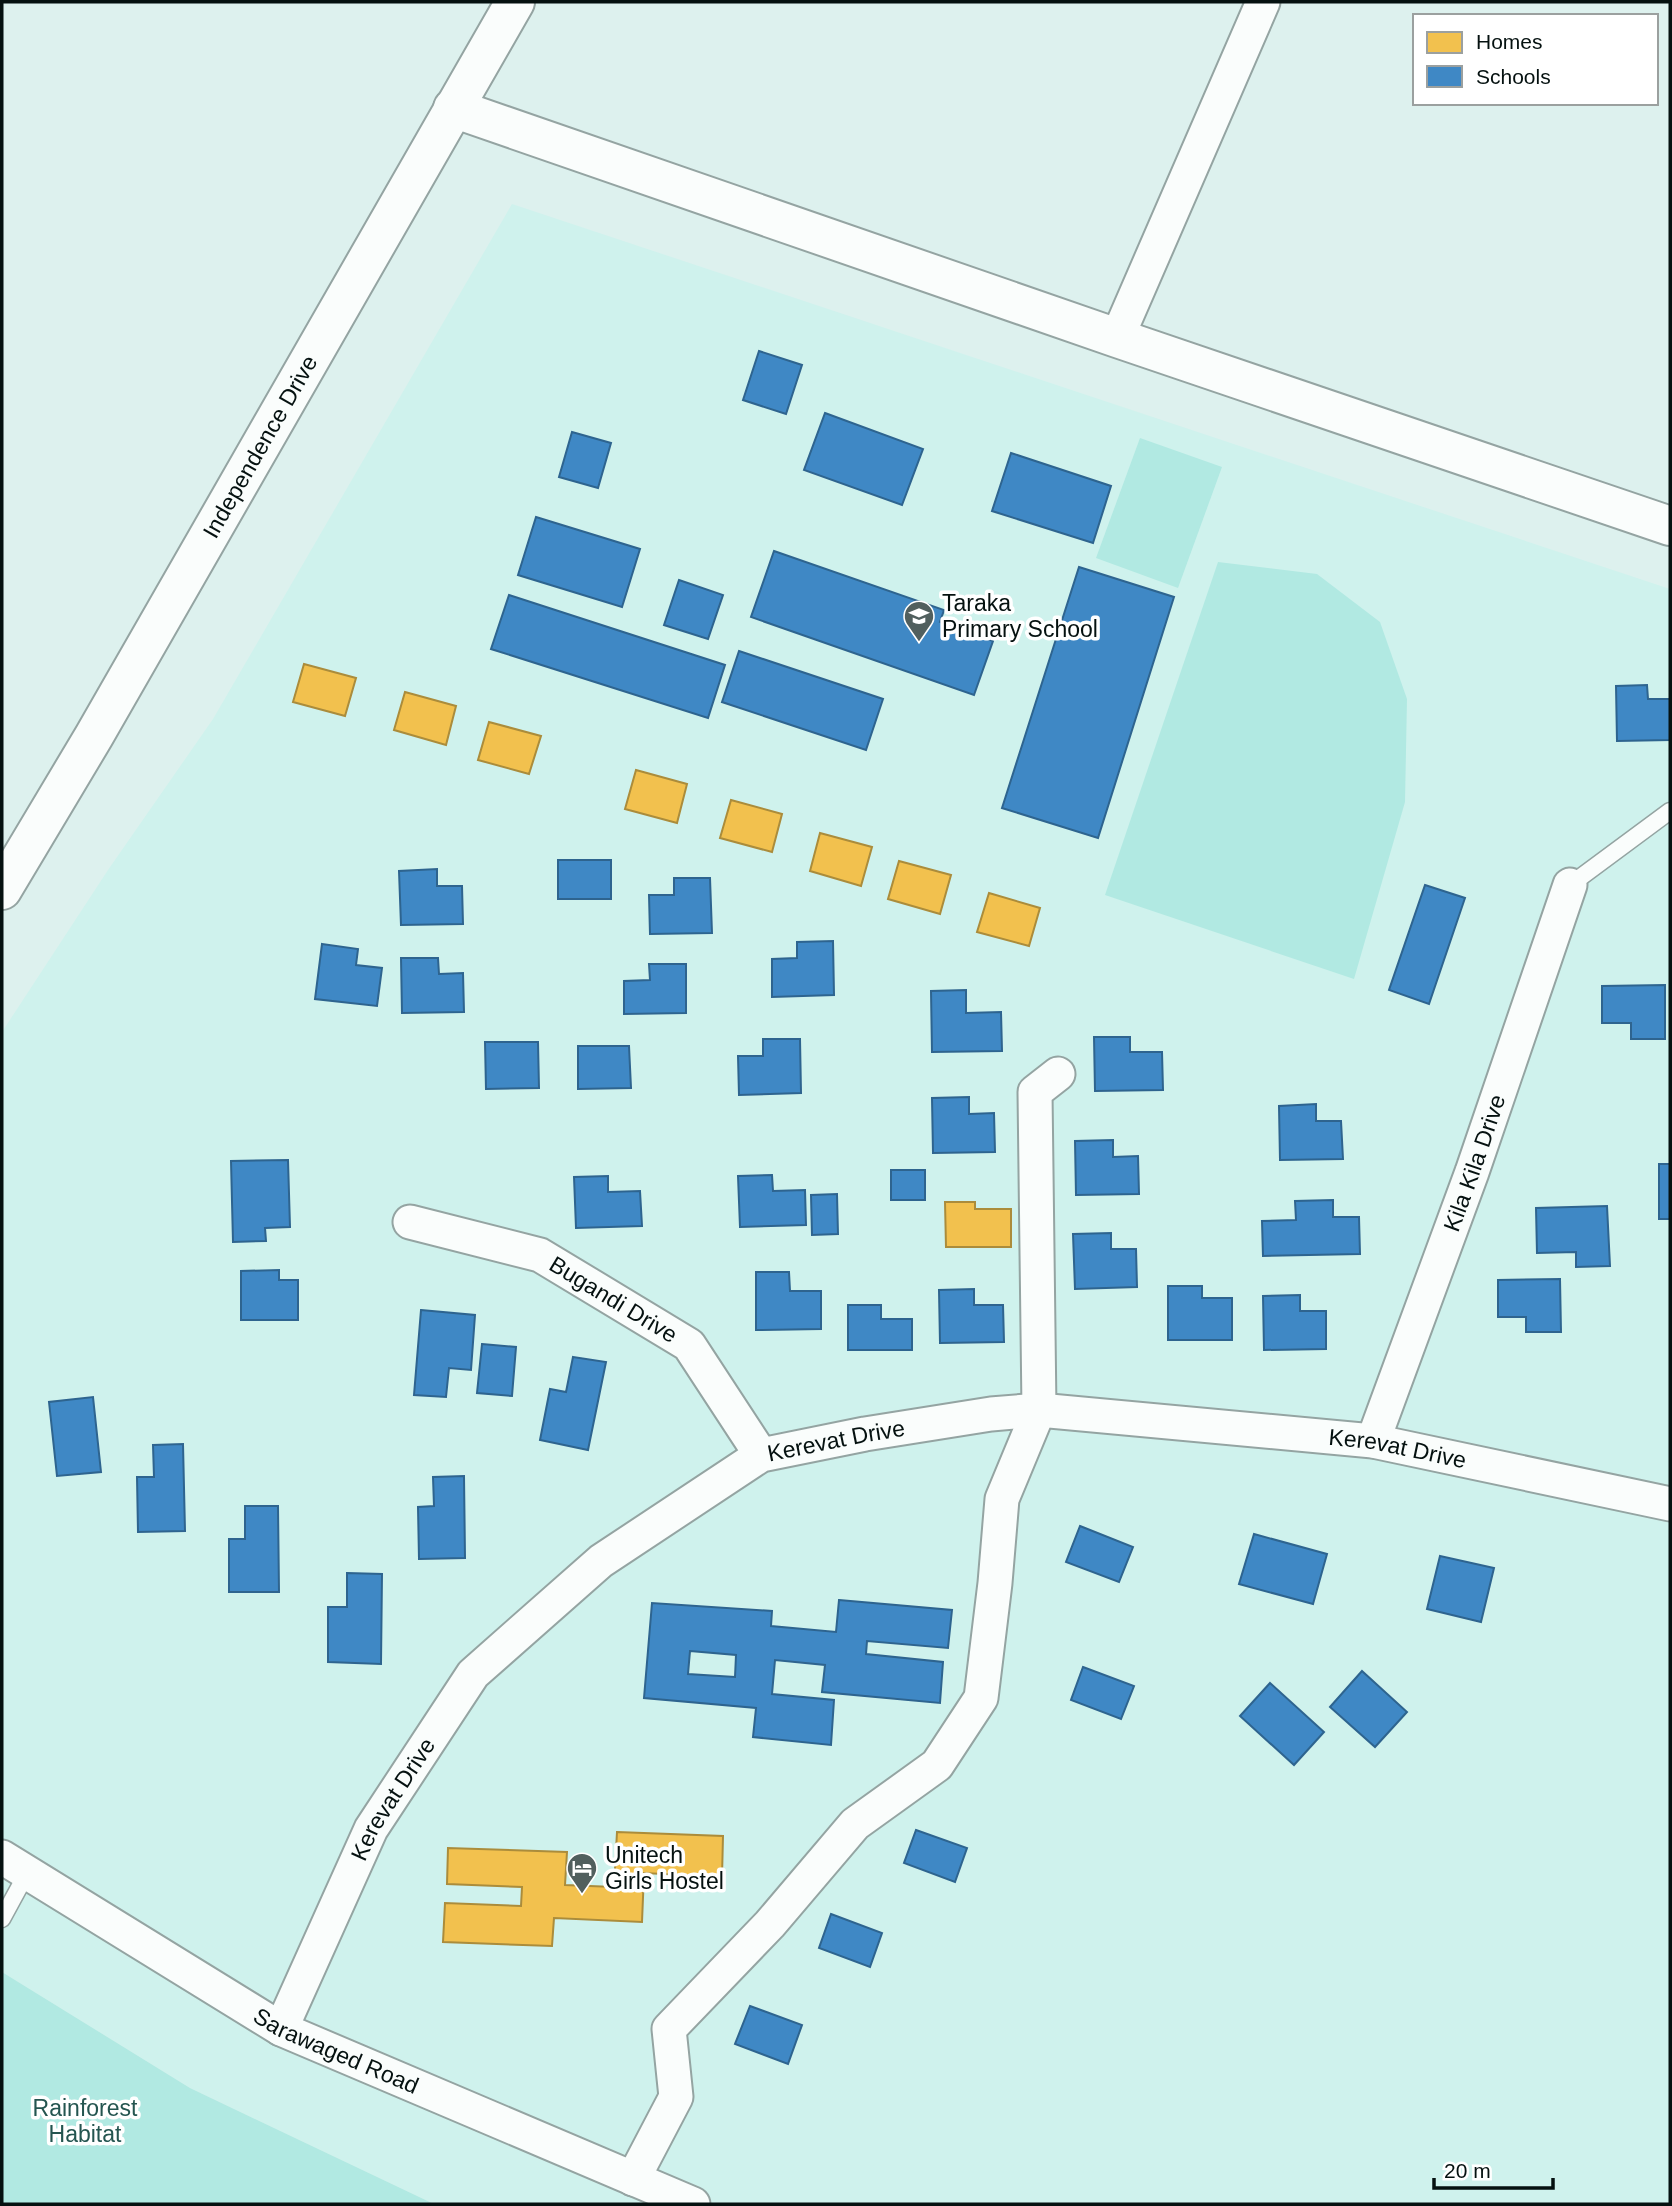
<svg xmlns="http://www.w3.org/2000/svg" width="1672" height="2206" font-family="Arial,sans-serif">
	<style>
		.built { fill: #cff2ed }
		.green { fill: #b1e9e2 }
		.homes { fill: #f2c14e; stroke: #ab8c3b; stroke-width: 2 }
		.schools { fill: #3f88c5; stroke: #2e648f; stroke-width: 2; fill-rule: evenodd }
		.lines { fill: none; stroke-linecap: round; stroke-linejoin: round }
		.lane-casing { stroke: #94a4a2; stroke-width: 19 }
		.street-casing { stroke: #94a4a2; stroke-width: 37 }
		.secondary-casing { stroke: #94a4a2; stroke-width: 42 }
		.lane { stroke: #fafdfc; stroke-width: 16 }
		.street { stroke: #fafdfc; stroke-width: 33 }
		.secondary { stroke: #fafdfc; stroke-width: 38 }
		.labels { text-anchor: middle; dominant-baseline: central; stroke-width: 7; stroke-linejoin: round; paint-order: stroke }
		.street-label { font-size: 23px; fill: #051110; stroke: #fff }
		.poi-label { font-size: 23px; fill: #051110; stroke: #fff; text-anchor: start }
		.park-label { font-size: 23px; fill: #245550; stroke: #fff }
	</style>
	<rect width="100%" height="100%" fill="#ddf1ee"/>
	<polygon class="built" points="512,204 1670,589 1670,2204 434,2204 190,2088 2,1972 2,1032 108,870 213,719"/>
	<g class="green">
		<polygon points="1140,438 1222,467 1178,588 1096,558"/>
		<polygon points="1218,562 1317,574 1380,622 1407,699 1405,802 1354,979 1105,895"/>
		<polygon points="2,1972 190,2088 434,2204 2,2204"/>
	</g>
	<g class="homes">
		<polygon points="304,664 356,678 345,716 293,702"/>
		<polygon points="405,692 456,706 446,745 394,730"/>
		<polygon points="489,722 541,736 529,774 478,760"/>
		<polygon points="636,770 687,784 677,823 625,809"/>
		<polygon points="731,800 782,814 772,852 720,838"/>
		<polygon points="820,833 872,847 861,886 810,871"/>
		<polygon points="899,861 951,875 940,914 888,899"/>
		<polygon points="989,893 1040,908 1029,946 977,932"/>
		<polygon points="945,1202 975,1202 975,1209 1011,1209 1011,1247 946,1247"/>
		<polygon points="617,1832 723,1836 722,1877 644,1873 642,1922 554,1918 552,1946 443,1942 445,1903 521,1906 522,1887 447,1884 448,1848 567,1852 565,1885 614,1887"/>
	</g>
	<g class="schools">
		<polygon points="759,351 802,365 786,414 743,400"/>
		<polygon points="825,413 923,449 902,505 804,470"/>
		<polygon points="572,432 611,443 598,488 559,477"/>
		<polygon points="1011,453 1111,486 1093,543 992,511"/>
		<polygon points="536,517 640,549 622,607 518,575"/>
		<polygon points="774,551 944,610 940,622 993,641 974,695 751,617"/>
		<polygon points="1079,567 1174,597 1098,838 1002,808"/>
		<polygon points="679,580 723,595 708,639 664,625"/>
		<polygon points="509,595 725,665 708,718 491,649"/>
		<polygon points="739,651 883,699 866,750 722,702"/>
		<polygon points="1647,685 1648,699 1670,699 1670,740 1617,741 1616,686"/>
		<rect x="558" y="860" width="53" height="39"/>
		<polygon points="437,869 437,886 462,886 463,924 401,925 399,871"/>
		<polygon points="674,878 710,878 712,933 650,934 649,895 674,895"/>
		<polygon points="1425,885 1465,898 1429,1004 1389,990"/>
		<polygon points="833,941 834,995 772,997 772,959 797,958 797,942"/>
		<polygon points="322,944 358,949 356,965 382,968 377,1006 315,999"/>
		<polygon points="401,958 438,958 439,974 463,973 464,1012 402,1013"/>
		<polygon points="649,964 686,964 686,1013 624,1014 624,981 650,980"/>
		<polygon points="1665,985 1665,1039 1631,1039 1631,1023 1602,1023 1602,986"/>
		<polygon points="966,990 966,1013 1001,1012 1002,1051 932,1052 931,991"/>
		<polygon points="1094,1037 1130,1037 1130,1052 1162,1052 1163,1090 1095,1091"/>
		<polygon points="763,1039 800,1039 801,1093 739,1095 738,1056 763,1056"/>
		<polygon points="485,1042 538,1042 539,1088 486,1089"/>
		<polygon points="578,1046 629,1046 631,1088 578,1089"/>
		<polygon points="969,1097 969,1114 994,1113 995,1152 933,1153 932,1098"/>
		<polygon points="1316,1104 1316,1121 1341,1121 1343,1159 1280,1160 1279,1106"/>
		<polygon points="1113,1140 1113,1157 1138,1156 1139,1194 1076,1195 1075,1141"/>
		<polygon points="288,1160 290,1227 265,1228 266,1241 233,1242 231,1161"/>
		<rect x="1659" y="1164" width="11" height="55"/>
		<rect x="891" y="1170" width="34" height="30"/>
		<polygon points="772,1175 773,1191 805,1190 806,1225 740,1227 738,1176"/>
		<polygon points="608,1176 608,1192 640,1191 642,1226 576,1228 574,1177"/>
		<polygon points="837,1194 838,1234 812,1235 811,1195"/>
		<polygon points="1333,1200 1333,1217 1359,1217 1360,1254 1263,1256 1262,1221 1296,1220 1295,1201"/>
		<polygon points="1607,1206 1610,1266 1576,1267 1576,1252 1537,1253 1536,1208"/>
		<polygon points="1111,1233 1111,1249 1136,1249 1137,1287 1075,1289 1073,1234"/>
		<polygon points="279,1270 279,1280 298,1280 298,1320 241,1320 241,1271"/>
		<polygon points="756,1272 789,1272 790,1291 821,1291 821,1329 756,1330"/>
		<polygon points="1560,1279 1561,1332 1526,1332 1526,1317 1498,1317 1498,1280"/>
		<polygon points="1168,1286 1202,1286 1202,1298 1232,1298 1232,1340 1168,1340"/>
		<polygon points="974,1289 974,1305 1003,1305 1004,1342 940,1343 939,1290"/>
		<polygon points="1300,1295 1300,1311 1326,1311 1326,1349 1264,1350 1263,1296"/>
		<polygon points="848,1305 881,1305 881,1319 912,1319 912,1350 848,1350"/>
		<polygon points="421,1310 475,1315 471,1370 449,1368 446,1397 414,1395"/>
		<polygon points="482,1344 516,1347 512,1396 477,1393"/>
		<polygon points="573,1357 606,1362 588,1450 540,1440 550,1389 566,1392"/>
		<polygon points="93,1397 101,1472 57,1476 49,1402"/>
		<polygon points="183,1444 185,1531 138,1532 137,1477 154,1477 153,1445"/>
		<polygon points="464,1476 465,1558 419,1559 418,1507 434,1506 433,1477"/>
		<polygon points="245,1506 278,1506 279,1592 229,1592 229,1539 245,1539"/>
		<polygon points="1080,1526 1133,1547 1119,1582 1066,1562"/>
		<polygon points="1254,1534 1327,1554 1313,1604 1239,1584"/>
		<polygon points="1440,1556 1494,1568 1481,1622 1427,1609"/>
		<polygon points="347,1573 382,1574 381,1664 328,1662 328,1607 347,1607"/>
		<path d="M 839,1600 L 952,1610 L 948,1648 L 867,1641 L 866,1654 L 943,1662 L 940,1703 L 822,1692 L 825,1665 L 775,1660 L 772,1694 L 834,1700 L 831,1745 L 753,1737 L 756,1708 L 644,1698 L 652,1603 L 772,1611 L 771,1626 L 836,1632 ZM 690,1651 L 736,1655 L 735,1677 L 688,1674 Z"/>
		<polygon points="1083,1667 1134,1686 1121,1719 1071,1700"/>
		<polygon points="1362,1671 1407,1712 1375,1747 1330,1707"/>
		<polygon points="1270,1683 1324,1732 1294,1765 1240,1716"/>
		<polygon points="916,1830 967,1848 955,1882 904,1863"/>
		<polygon points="831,1914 882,1933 870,1967 819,1948"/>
		<polygon points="750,2006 802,2025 788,2064 735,2044"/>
	</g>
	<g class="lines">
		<g class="lane-casing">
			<g id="lane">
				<polyline points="1570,885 1670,811"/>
				<polyline points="2,1919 27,1873"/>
			</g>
		</g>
		<g class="street-casing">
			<g id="street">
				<polyline points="1117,338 1263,2"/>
				<path id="s1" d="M 410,1222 L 540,1255 L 689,1345 L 761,1455"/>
				<path id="s2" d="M 1373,1441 L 1472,1172 L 1570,885"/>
				<path id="s3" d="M 2,1857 L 281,2029 L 693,2204"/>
				<path id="s4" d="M 281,2029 L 371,1829 L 473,1674 L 601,1561 L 761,1455 L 865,1434 L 991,1414 L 1039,1410 L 1373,1441 L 1670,1504"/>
				<polyline points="633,2179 676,2097 669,2029 770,1924 855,1824 937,1765 981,1698 995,1583 1002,1499 1039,1410 1035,1092 1058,1074"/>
			</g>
		</g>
		<g class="secondary-casing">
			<g id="secondary">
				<polyline points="453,108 1117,338 1670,526"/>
				<path id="s5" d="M 2,890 L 94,736 L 515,2"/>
			</g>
		</g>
		<use href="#lane" class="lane"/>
		<use href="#street" class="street"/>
		<use href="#secondary" class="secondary"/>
	</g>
	<defs>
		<g id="school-pin" transform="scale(1.575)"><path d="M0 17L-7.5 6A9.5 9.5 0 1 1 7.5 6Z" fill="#515f5e" stroke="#fff"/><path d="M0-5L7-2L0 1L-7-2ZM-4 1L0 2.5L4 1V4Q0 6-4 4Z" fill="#fff"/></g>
		<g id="hotel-pin" transform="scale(1.575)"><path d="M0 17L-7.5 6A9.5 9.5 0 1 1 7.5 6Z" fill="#515f5e" stroke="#fff"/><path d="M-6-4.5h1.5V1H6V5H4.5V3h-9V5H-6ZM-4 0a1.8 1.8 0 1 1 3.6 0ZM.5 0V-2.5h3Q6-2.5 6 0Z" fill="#fff"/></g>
	</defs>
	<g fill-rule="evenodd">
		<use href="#school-pin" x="919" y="616"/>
		<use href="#hotel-pin" x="582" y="1868"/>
	</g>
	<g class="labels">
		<g class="street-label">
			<text stroke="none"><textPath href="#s5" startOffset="513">Independence Drive</textPath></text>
			<text stroke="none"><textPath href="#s2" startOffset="296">Kila Kila Drive</textPath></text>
			<text stroke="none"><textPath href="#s1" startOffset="220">Bugandi Drive</textPath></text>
			<text stroke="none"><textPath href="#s4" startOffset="844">Kerevat Drive</textPath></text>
			<text stroke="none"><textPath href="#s4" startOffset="1410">Kerevat Drive</textPath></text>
			<text stroke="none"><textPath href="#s4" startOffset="256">Kerevat Drive</textPath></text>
			<text stroke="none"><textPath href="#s3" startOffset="387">Sarawaged Road</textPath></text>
		</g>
		<g class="poi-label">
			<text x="942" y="603">Taraka<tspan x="942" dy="26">Primary School</tspan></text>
			<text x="605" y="1855">Unitech<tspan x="605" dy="26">Girls Hostel</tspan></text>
		</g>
		<g class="park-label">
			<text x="85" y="2108">Rainforest<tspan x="85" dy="26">Habitat</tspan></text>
		</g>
	</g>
	<rect width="1672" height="2206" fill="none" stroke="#051110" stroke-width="7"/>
	<rect x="1413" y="14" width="245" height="91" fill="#ffffff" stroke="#9ba09f" stroke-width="2"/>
	<rect x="1427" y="32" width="35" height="21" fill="#f2c14e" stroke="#9ba09f" stroke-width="2"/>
	<text x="1476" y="49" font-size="21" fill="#051110">Homes</text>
	<rect x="1427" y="66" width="35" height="21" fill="#3f88c5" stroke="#9ba09f" stroke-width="2"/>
	<text x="1476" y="84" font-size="21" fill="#051110">Schools</text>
	<path d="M1434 2178v10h119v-10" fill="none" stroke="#051110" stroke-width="3.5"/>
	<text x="1444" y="2178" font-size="21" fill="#051110" stroke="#ffffff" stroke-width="5" paint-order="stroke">20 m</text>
</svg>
